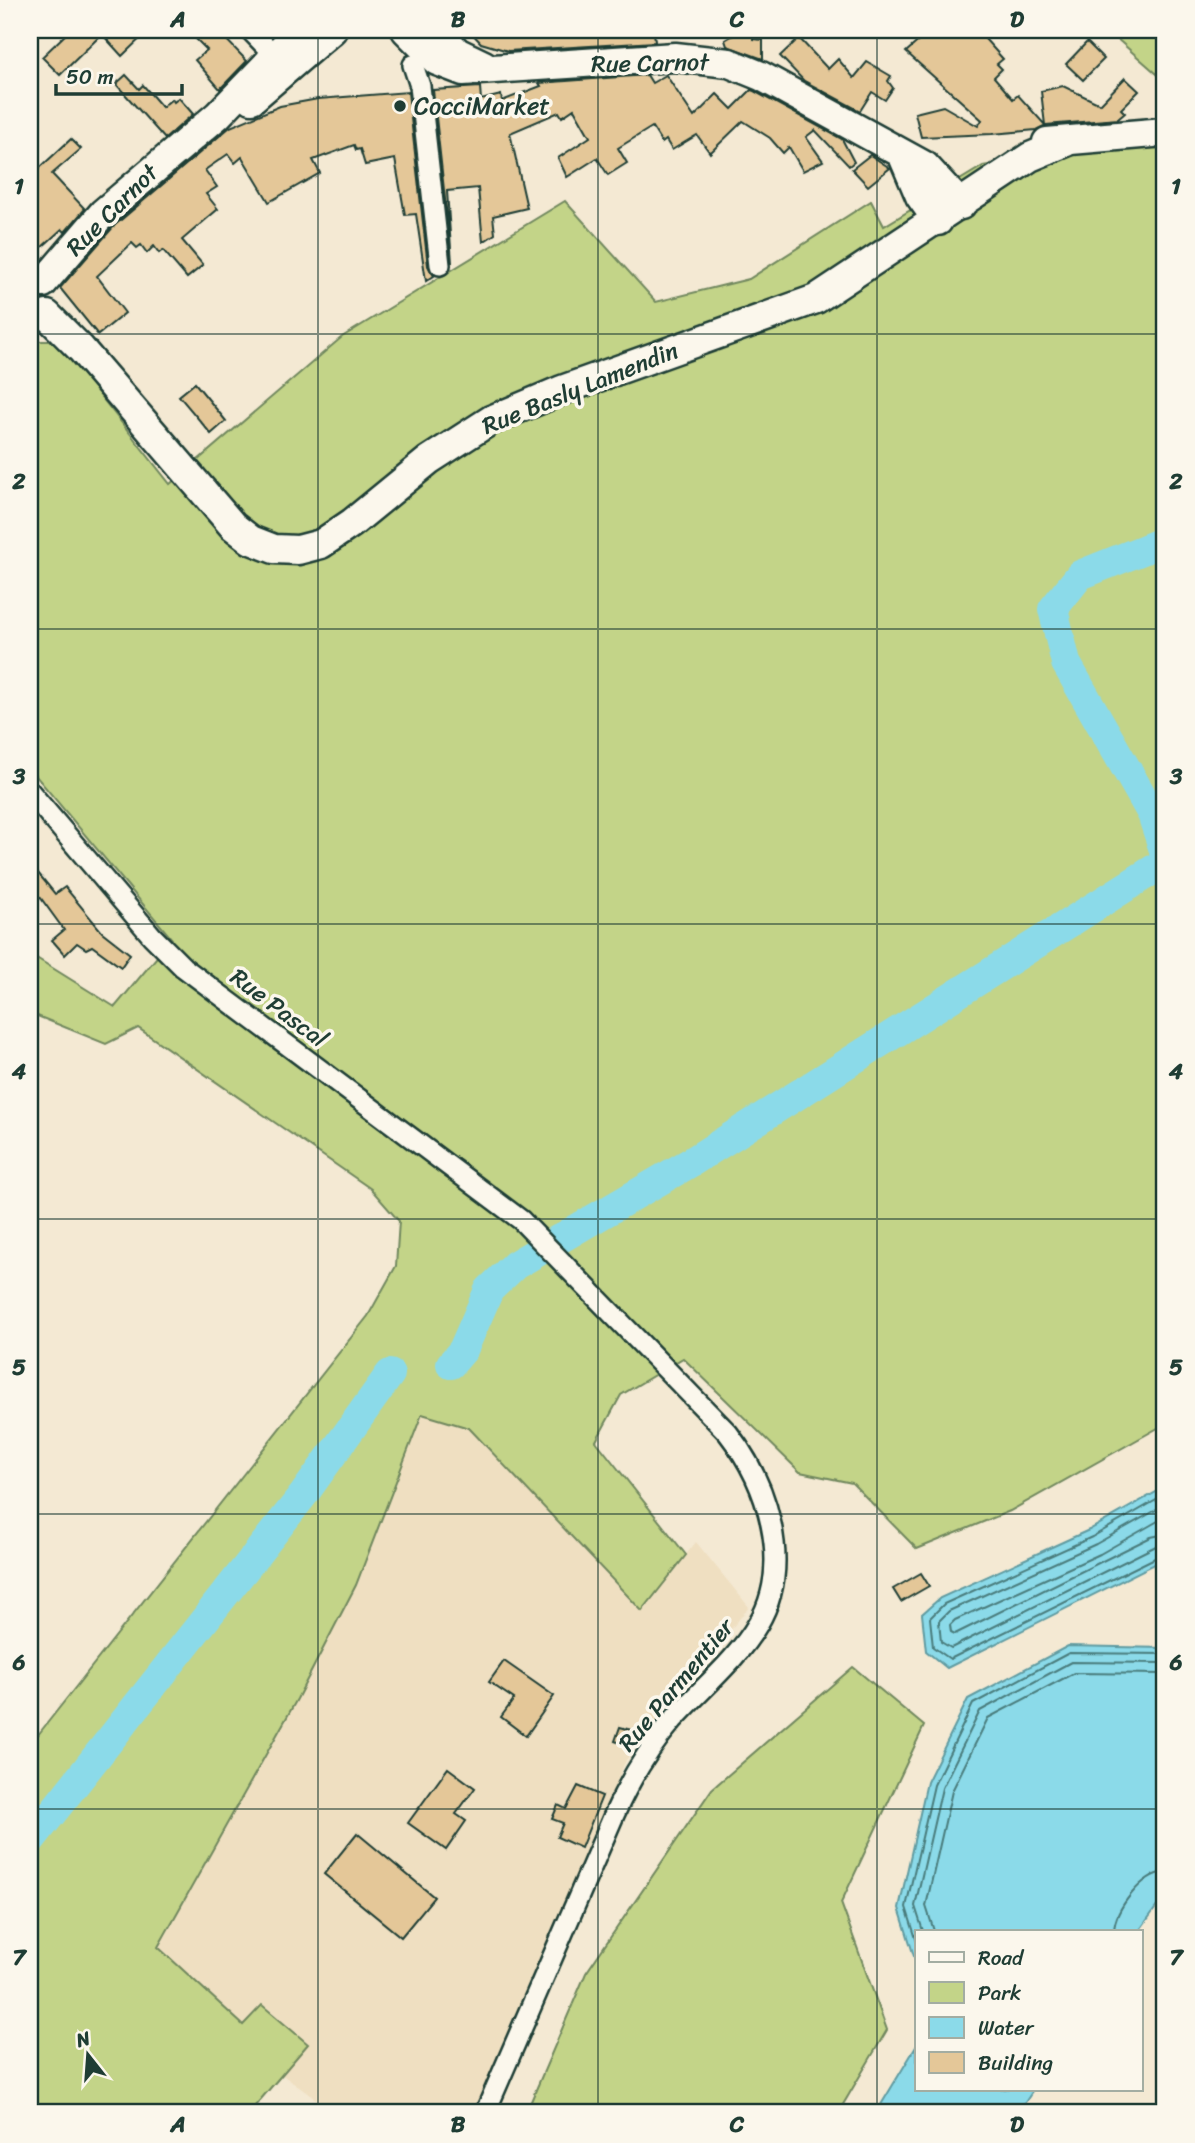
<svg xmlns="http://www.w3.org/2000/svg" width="1195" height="2143" font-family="Sriracha,sans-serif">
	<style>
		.built { fill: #efdfc1 }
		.green { fill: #c3d488; stroke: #71885e; stroke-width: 2 }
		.water { fill: #8bdae9; stroke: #609ba1; stroke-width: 2 }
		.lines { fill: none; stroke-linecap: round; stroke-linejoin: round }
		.shore { stroke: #4a7c7c; stroke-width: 2 }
		.river { stroke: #8bdae9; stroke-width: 30 }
		.building { fill: #e4c798; stroke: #1f3d34; stroke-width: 2 }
		.street-casing { stroke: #1f3d34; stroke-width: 24 }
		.secondary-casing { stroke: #1f3d34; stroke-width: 33 }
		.street { stroke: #fbf7ec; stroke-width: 19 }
		.secondary { stroke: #fbf7ec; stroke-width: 28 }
		.grid { fill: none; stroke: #1f3d34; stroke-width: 2; stroke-opacity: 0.55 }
		.poi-dot { fill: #1f3d34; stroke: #fbf7ec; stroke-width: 2.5 }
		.labels { text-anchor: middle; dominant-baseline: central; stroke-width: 7; stroke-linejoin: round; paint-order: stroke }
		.street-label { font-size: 24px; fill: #1f3d34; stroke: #fbf7ec }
		.poi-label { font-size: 24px; fill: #1f3d34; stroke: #fbf7ec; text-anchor: start }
		.neatline { fill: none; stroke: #1f3d34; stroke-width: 2.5 }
		.grid-label { font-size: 23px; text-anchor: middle; font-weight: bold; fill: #1f3d34 }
	</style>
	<rect width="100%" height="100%" fill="#f4e9d3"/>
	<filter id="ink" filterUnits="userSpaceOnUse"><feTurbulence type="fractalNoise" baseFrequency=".0143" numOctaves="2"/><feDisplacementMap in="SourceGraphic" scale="14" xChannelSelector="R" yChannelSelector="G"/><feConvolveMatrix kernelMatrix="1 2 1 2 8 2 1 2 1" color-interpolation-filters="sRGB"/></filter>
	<g filter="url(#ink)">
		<polygon class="built" points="422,1414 469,1428 642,1610 696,1542 749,1607 626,1760 474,2113 335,2113 281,2074 308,2044 244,2025 157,1947 297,1699 355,1585"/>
		<g class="green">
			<polygon points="1107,30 1165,30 1165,81"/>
			<polygon points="1165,142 1165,1424 1010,1511 917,1549 852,1483 800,1472 683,1358 621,1395 596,1441 686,1555 642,1611 469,1428 422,1414 356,1585 297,1699 158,1947 243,2025 262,2005 308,2044 249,2113 30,2113 30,1745 368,1316 396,1266 399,1221 371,1189 138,1028 106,1044 30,1013 30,954 115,1007 172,939 30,769 30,341 57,341 170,484 342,337 565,201 656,302 749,279 871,201 884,226 983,166 1066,151"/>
			<polygon points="853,1667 924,1726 841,1903 887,2030 838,2113 526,2113 586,1973 712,1789"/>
		</g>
		<g class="water">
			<polygon points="1165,1487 1165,1559 947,1668 926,1651 922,1614 940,1598 1089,1530"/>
			<polygon points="1068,1646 1165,1648 1165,1895 1139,1931 917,1931 917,1966 899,1908 927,1782 968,1699"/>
			<polygon points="917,2045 917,2089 1034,2089 1018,2113 876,2113"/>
		</g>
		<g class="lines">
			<g class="shore">
				<polyline points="1165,1495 1092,1537 944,1604 930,1618 933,1647 950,1659 1165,1553"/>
				<polyline points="1165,1505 1096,1544 949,1611 939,1621 941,1642 951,1648 1156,1546 1165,1544"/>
				<polyline points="1165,1517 1100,1554 955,1620 950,1625 951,1632 955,1634 1151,1537 1165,1534"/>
				<polyline points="923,1931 915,1906 942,1788 980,1711 1071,1662 1165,1663"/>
				<polyline points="934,1931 926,1906 952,1791 988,1718 1074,1673 1165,1674"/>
				<path d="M 1114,1931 C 1115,1909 1142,1874 1165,1872"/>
				<polyline points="917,1942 906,1907 934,1785 973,1704 1069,1653 1165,1654"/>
			</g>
			<g class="river">
				<polyline points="1165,541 1080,575 1053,609 1066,663 1152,814 1165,853"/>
				<polyline points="451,1364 463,1350 489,1290 515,1265 693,1161 1159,866 1165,857"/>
				<polyline points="30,1841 304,1494 390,1374"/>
			</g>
		</g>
		<g class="building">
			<polygon points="70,30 149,30 122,56 102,34 60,75 42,57"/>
			<polygon points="187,30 217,30 247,61 220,89 195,60 207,50"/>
			<polygon points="469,30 641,30 642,33 654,31 655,42 508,51 481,43"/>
			<polygon points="742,30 753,30 753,39 763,40 763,59 727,46 725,40"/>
			<polygon points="931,30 977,30 1003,59 997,64 1002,69 994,77 1013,99 1018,95 1045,125 1041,91 1063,86 1100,104 1125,78 1139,91 1121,109 1125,113 1118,119 1046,125 1036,130 992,134 921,137 915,113 943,106 978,126 982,120 906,52"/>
			<polygon points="799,38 828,69 838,59 854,78 867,62 891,76 888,81 893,88 885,100 872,92 860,111 804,81 780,56"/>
			<polygon points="1087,42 1104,59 1083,80 1066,64"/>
			<polygon points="126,75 139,89 143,85 162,107 172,99 174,102 179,98 193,114 165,139 116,84"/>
			<polygon points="647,75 652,83 666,75 694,117 717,94 732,109 751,90 754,91 842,139 854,162 849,166 815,130 806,137 823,161 803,171 789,147 783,153 770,138 743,121 710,153 697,135 672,150 666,140 662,143 652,127 618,148 627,163 608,175 597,158 567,177 558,158 590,137 574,109 562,117 559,112 510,133 527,208 493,216 495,234 483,242 478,188 447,191 452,263 433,90 480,87 481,100 501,95 502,101 541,86 539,83"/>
			<polygon points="408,92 428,266 434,276 426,281 416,214 405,215 395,159 365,165 360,149 356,150 354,145 313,160 320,173 269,202 242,157 235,163 228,154 205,170 217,187 206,194 218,209 182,240 203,265 187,278 163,250 159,253 154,246 147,253 141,245 137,248 132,243 97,276 125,313 98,335 60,288 115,225 230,127 280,106 318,99"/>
			<polygon points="71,139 81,149 52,174 85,209 65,232 62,229 30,258 30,177"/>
			<polygon points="870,155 890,168 868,186 852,169"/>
			<polygon points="195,383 226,421 211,434 179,396"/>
			<polygon points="38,873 55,894 65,887 102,932 130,954 121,967 92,946 86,949 77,943 65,955 52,940 64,930 40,897 30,905 30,880"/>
			<polygon points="921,1573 929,1586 901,1602 893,1589"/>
			<polygon points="504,1661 554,1696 526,1736 501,1717 514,1699 489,1682"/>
			<polygon points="620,1727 635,1731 627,1745 615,1741"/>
			<polygon points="448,1768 475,1788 456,1814 466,1821 446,1850 408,1823"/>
			<polygon points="578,1786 602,1796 581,1848 557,1837 563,1823 552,1819 558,1805 566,1809"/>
			<polygon points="357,1833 434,1897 401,1937 324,1874"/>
		</g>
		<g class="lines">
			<g class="street-casing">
				<g id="street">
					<polyline points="250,30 283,64"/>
					<polyline points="413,65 420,86 440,265"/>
					<path d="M 30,792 L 152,936 L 183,967 L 521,1220 L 728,1433 C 767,1483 794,1564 758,1624 C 737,1660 701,1689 673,1720 C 648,1749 629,1781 614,1815 L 485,2113"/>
				</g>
			</g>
			<g class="secondary-casing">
				<g id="secondary">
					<polyline points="406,30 437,61 463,71 675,57 729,63 761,76 925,166 961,205"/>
					<polyline points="436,30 457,52 484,65"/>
					<polyline points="252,99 332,30"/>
					<polyline points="1047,142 1165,132"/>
					<polyline points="903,156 920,196 938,221"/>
					<polyline points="43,283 103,213 218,115 300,30"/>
					<polyline points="47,315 81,349 233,526 251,540 274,549 298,550 321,544 352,523 429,460 491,420 562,390 816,299 1030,157 1066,142"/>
				</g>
			</g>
			<use href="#street" class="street"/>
			<use href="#secondary" class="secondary"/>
		</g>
	</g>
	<path class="grid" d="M 318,30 L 318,2113M 598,30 L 598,2113M 877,30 L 877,2113M 30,334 L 1165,334M 30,629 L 1165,629M 30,924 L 1165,924M 30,1219 L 1165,1219M 30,1514 L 1165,1514M 30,1809 L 1165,1809"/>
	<circle class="poi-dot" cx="400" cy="106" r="7"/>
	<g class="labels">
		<g class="street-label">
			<text transform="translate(650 63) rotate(-1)">Rue Carnot</text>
			<text transform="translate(112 210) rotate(-45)">Rue Carnot</text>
			<text transform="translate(580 388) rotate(-22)">Rue Basly Lamendin</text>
			<text transform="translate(279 1008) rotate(37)">Rue Pascal</text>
			<text transform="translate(676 1685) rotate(-50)">Rue Parmentier</text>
		</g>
		<g class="poi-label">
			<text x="414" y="106">CocciMarket</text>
		</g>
	</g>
	<rect width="1195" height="2143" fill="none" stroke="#fbf7ec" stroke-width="77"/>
	<rect x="915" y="1930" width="228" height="161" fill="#fbf7ec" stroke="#a3ada2" stroke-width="2"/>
	<rect x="929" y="1952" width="35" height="10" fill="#fbf7ec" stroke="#a3ada2" stroke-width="2"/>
	<text x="978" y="1965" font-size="21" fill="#1f3d34">Road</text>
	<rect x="929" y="1982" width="35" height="21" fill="#c3d488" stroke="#a3ada2" stroke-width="2"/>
	<text x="978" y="2000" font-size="21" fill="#1f3d34">Park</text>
	<rect x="929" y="2017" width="35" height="21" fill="#8bdae9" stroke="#a3ada2" stroke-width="2"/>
	<text x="978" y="2035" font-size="21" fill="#1f3d34">Water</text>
	<rect x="929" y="2052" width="35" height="21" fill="#e4c798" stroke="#a3ada2" stroke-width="2"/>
	<text x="978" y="2070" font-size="21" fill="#1f3d34">Building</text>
	<g transform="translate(88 2055) rotate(343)" stroke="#fbf7ec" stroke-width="5" paint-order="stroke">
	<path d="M0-5L12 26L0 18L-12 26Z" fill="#1f3d34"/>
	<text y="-10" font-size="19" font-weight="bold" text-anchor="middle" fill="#1f3d34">N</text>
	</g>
	<path d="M56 84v10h126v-10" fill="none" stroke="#1f3d34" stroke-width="3.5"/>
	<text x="66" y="84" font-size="21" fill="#1f3d34" stroke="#fbf7ec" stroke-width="5" paint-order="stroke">50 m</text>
	<rect x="38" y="38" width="1118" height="2066" class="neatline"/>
	<g class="grid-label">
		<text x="178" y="27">A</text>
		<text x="458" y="27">B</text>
		<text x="737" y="27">C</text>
		<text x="1017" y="27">D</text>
		<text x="19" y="194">1</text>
		<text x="1176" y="194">1</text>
		<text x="19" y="489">2</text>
		<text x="1176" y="489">2</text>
		<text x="19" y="784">3</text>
		<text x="1176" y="784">3</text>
		<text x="19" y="1079">4</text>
		<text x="1176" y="1079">4</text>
		<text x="19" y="1375">5</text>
		<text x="1176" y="1375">5</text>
		<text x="19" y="1670">6</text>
		<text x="1176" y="1670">6</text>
		<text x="19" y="1965">7</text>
		<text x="1176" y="1965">7</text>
		<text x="178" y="2132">A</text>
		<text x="458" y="2132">B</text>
		<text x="737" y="2132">C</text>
		<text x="1017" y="2132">D</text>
	</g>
</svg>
